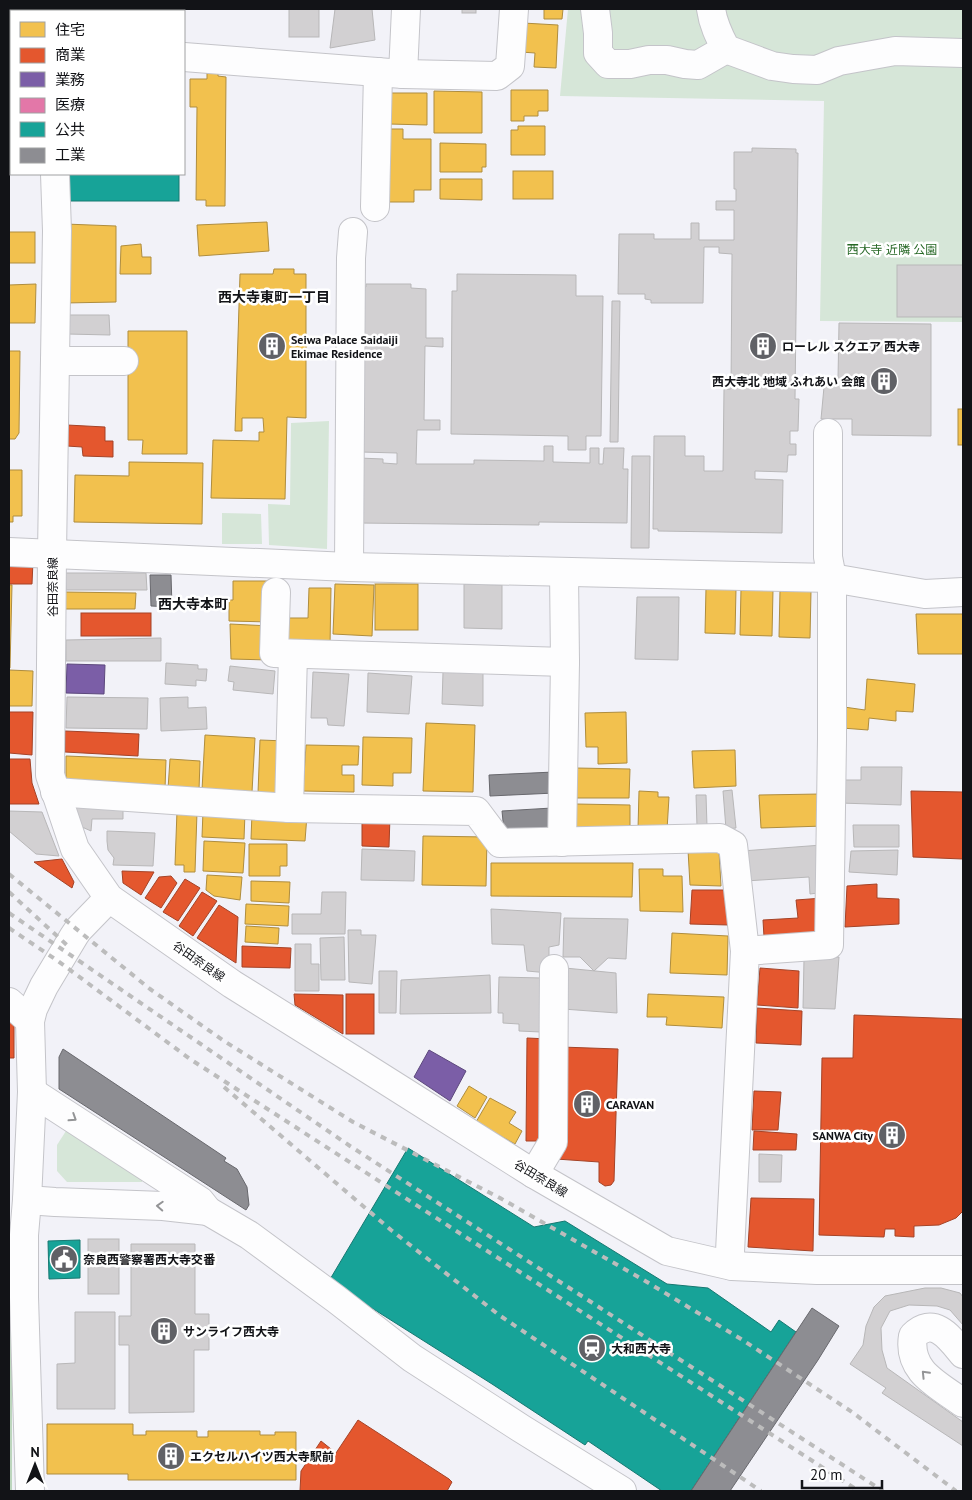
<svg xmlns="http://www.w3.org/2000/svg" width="972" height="1500" font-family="'PT Sans','Noto Sans JP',sans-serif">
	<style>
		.green { fill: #d6e6d8 }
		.forest { fill: #bcd6bd }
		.homes { fill: #f2c14e; stroke: #af8d3e }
		.shops { fill: #e4572e; stroke: #a54327 }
		.offices { fill: #7b5ea7; stroke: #5c487c }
		.health { fill: #e377a8; stroke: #a4597c }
		.public { fill: #17a398; stroke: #167871 }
		.industry { fill: #8d8d92; stroke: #68686d }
		.building { fill: #d2d0d2; stroke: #b8b7b8 }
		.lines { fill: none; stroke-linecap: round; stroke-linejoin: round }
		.minor-casing { stroke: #c4c4c9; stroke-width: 30 }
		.major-casing { stroke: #c4c4c9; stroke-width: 30 }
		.minor { stroke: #fdfdfe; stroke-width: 28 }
		.major { stroke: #fdfdfe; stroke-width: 28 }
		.rail { stroke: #bcbcbc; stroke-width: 4; stroke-dasharray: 6 6; stroke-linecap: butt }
		.oneway { stroke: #939496 }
		.labels { text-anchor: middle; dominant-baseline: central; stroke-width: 5; stroke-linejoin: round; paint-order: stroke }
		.park-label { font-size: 12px; fill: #276826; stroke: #fff }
		.poi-label { font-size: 12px; font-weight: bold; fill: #121317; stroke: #fff; text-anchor: start }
		.street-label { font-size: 12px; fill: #121317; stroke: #fff }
		.neighbourhood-label { font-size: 14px; font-weight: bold; fill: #121317; stroke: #fff }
	</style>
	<rect width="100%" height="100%" fill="#f2f2f8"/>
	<g class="green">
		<polygon points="568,9 963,9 963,322 820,321 824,101 560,96"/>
		<polygon points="329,421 327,549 269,545 268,504 290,505 291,423"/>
		<polygon points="222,513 261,514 262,544 222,544"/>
		<polygon points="66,1131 68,1131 142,1178 142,1182 67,1182 57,1171 57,1145"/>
	</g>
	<polygon class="forest" points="9,1319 12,1320 12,1491 9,1491"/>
	<g class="homes">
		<polygon points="544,9 563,9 562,19 544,19"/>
		<polygon points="523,23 558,25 556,68 534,67 535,53 521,52"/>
		<polygon points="207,72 218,72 218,76 226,77 225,206 206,206 206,200 196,200 197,107 190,107 190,79 207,79"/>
		<polygon points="511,90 548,90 548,111 538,111 538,116 524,116 524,121 511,121"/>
		<polygon points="434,91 482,92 482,133 434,133"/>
		<polygon points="389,93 427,93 427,125 389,124"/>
		<polygon points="518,126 545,126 545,155 511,155 511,130 518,130"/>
		<polygon points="389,129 403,129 403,139 431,139 431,190 414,190 414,202 386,202"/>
		<polygon points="440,143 486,144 486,167 482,167 482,172 440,172"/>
		<rect x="513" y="171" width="40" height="28"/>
		<polygon points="440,179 482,179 482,200 440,199"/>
		<polygon points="267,222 269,251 199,256 197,225"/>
		<polygon points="65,224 116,226 116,302 65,303"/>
		<rect x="9" y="232" width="26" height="31"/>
		<polygon points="141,244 142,257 151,257 151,274 120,274 121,246"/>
		<polygon points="274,269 294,269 294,274 306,274 306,418 287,417 285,499 211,498 213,440 259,441 259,432 264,432 263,418 242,418 242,431 235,431 240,274 273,274"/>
		<polygon points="36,284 35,323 9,323 9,285"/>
		<polygon points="128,331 187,331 187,454 142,454 143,440 128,440"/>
		<polygon points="9,351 20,351 19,433 15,439 9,439"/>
		<rect x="958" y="409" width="5" height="36"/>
		<polygon points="129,462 203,463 202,524 74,522 75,475 129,476"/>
		<polygon points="9,470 22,470 22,516 13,516 13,522 9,522"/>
		<polygon points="233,581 272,581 270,622 229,621 229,600 233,600"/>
		<polygon points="335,584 374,585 372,636 333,634"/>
		<rect x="375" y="584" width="43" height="46"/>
		<polygon points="9,585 12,585 10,668 9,668"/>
		<polygon points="309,588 331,588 330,646 285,645 286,618 308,618"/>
		<polygon points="706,588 736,589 735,634 705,633"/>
		<polygon points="741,589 773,590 772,636 740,635"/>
		<polygon points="780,590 811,591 810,638 779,637"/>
		<polygon points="63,592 136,593 135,609 64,609"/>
		<polygon points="916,614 963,614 963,654 918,654"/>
		<polygon points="230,624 270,626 269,660 231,659"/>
		<polygon points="9,670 33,671 32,706 9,706"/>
		<polygon points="867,679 915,684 913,712 896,711 896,721 869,718 868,730 842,728 844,707 865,710"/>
		<polygon points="626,712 627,763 598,764 598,747 586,747 585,713"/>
		<polygon points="426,723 475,725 473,792 423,791"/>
		<polygon points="205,735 255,738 252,792 202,790"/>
		<polygon points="363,737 412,738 411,773 393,773 393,786 362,785"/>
		<polygon points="260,740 286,741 284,794 258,793"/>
		<polygon points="306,745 359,746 358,765 342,765 342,775 354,775 354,792 303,791"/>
		<polygon points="735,750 736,786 694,788 692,751"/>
		<polygon points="66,756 166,760 165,789 72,785 66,779"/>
		<polygon points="170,759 200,761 199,790 168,789"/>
		<polygon points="576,768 630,769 629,798 576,798"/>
		<polygon points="639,791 658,792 658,797 669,797 667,830 638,829"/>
		<polygon points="821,794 824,826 761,828 759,795"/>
		<polygon points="576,804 630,805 630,831 576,830"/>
		<polygon points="177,811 197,812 195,872 184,872 184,865 175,865"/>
		<polygon points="203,811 245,813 244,839 202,837"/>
		<polygon points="252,813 307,815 305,841 251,839"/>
		<polygon points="423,836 487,837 486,886 422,885"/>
		<polygon points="204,841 245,843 243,873 203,871"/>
		<polygon points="249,844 287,844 287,866 280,866 280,876 249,876"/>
		<polygon points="688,850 719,851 721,886 690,885"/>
		<polygon points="491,863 633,863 632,897 491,896"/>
		<polygon points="639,869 663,869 663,876 682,876 683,912 640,911"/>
		<polygon points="207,875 242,877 240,900 214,896 206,890"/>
		<polygon points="251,881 290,882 289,903 251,901"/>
		<polygon points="246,904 289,906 288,926 245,924"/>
		<polygon points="246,926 279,928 278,944 245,942"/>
		<polygon points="672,933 728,936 727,975 670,973"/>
		<polygon points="648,994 724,997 722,1028 666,1025 667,1017 647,1017"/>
		<polygon points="469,1086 487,1097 475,1118 457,1106"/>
		<polygon points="490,1098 516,1112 509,1123 522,1131 515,1144 476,1122"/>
		<polygon points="47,1424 133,1424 133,1435 146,1435 146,1431 197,1431 197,1437 208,1437 208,1431 260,1431 260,1435 275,1435 275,1432 296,1432 296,1480 128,1480 128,1474 47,1474"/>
	</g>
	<g class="shops">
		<polygon points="67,425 105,427 105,441 113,441 113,457 83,456 82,447 67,446"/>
		<polygon points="9,561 33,561 32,584 9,584"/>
		<rect x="81" y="613" width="70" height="23"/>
		<polygon points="9,712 33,712 32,755 9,753"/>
		<polygon points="65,731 139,734 138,756 65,752"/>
		<polygon points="9,759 30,759 32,783 39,804 9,804"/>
		<polygon points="911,791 963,792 963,859 913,857"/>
		<polygon points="362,816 390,816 389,847 362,846"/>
		<polygon points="62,859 74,882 72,888 34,862"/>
		<polygon points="122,871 154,872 141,895 123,883"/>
		<polygon points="171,876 177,883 161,908 145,898 159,877"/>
		<polygon points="185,879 200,888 178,921 163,912"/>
		<polygon points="877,884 877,898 899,899 899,924 845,927 847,886"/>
		<polygon points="692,890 728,890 729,925 690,924"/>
		<polygon points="202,892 217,901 193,936 179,926"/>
		<polygon points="823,898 819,934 764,937 763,920 798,918 796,900"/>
		<polygon points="219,905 238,917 236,963 197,938"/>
		<polygon points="242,946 291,948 290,968 242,967"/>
		<polygon points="760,968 799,971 798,1008 757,1005"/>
		<polygon points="294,994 343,995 343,1034 295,1005"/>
		<rect x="346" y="994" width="28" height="40"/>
		<polygon points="757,1008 802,1011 801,1045 756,1043"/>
		<polygon points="854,1015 963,1019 963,1211 956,1218 939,1225 914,1226 914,1237 895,1236 895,1229 885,1229 884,1237 819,1235 822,1058 853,1058"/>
		<polygon points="9,1017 14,1023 14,1058 9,1058"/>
		<polygon points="527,1038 549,1039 548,1141 526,1141"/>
		<polygon points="561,1047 618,1049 614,1181 611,1185 605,1186 599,1182 599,1162 556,1159"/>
		<polygon points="754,1091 781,1092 778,1130 752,1130"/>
		<polygon points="754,1131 797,1134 796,1150 753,1150"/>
		<polygon points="751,1198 814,1199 813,1251 748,1247"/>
		<polygon points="9,1229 10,1229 9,1286"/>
		<polygon points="358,1420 449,1479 452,1482 447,1491 300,1491 301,1471 321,1441 336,1453"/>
	</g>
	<g class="offices">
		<polygon points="67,664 105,665 104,694 66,693"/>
		<polygon points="429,1050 466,1071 450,1101 414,1077"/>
	</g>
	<polygon class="health" points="9,19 11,34 11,49 9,49"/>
	<g class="public">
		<rect x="67" y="174" width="112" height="27"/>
		<polygon points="408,1148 534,1227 565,1221 667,1284 708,1288 771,1332 779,1320 796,1332 691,1491 662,1491 588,1441 585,1445 492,1384 329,1281"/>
		<polygon points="80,1240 80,1278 49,1279 48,1241"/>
	</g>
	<g class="industry">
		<polygon points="150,575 171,575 172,607 151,606"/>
		<polygon points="554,772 555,793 490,796 489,775"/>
		<polygon points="552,808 554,828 504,831 502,811"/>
		<polygon points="63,1049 226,1158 224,1161 237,1169 247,1187 249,1205 246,1210 59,1089 59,1057"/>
		<polygon points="812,1308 839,1326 818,1360 730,1491 691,1491"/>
	</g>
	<g class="building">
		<rect x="289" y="9" width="30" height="28"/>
		<polygon points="335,9 372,9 375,40 330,48"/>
		<rect x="462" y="9" width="14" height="4"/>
		<polygon points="752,148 796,149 796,153 798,153 795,399 799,399 798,431 790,431 790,444 796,444 796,455 788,455 787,472 755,471 755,479 783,480 782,533 658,531 658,529 653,529 654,436 685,436 685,456 704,456 704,471 723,471 724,389 731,389 732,254 719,253 719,247 704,247 703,303 651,303 651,300 645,299 645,294 618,294 619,234 654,234 654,239 691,239 691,223 699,223 699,240 734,240 734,210 716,210 716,201 736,201 736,189 734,189 734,152 752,152"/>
		<rect x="897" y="265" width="66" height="52"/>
		<polygon points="457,274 576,275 576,296 603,296 601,436 586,436 586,450 568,450 568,436 451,434 452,291 457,291"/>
		<polygon points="366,284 411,284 411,288 426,289 426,338 443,338 443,347 425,346 424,420 440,420 440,430 417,430 416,464 474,464 474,460 544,461 544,446 553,446 553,462 590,463 590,448 599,448 599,464 603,464 604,448 624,448 623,469 628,469 627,523 539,522 539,525 358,523 359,458 383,459 383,463 397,464 397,453 361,452 363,287 366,287"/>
		<polygon points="612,301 620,301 618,442 610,442"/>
		<polygon points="68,315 109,315 110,335 67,334"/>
		<polygon points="839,323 931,324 931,436 852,435 852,419 821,419 824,387 835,383 838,379"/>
		<polygon points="632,456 650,456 649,548 631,548"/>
		<polygon points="65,573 146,573 147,590 66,590"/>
		<polygon points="464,584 502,585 502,629 464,628"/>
		<polygon points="637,597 679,597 678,660 635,659"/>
		<polygon points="161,638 161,661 66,661 66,640"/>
		<polygon points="166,663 198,665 198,669 207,669 206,681 196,680 196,686 165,684"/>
		<polygon points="230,666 275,671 273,694 233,690 234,682 228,681"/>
		<polygon points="313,672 349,674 344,726 328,725 327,718 311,718"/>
		<polygon points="443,672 483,672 483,706 442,704"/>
		<polygon points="368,673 412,676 409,714 367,712"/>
		<polygon points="67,697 148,698 147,729 66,728"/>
		<polygon points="188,697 188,708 206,707 207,729 161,731 160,698"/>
		<polygon points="861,767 902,767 901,805 840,803 843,780 861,780"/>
		<polygon points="732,790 736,828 726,829 723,791"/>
		<polygon points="696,795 706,795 707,826 697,826"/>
		<polygon points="73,798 123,799 123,819 92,819 91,831 82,827 77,818"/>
		<polygon points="9,811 42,812 59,856 36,854 9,831"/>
		<polygon points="853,825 899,825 899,847 854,847"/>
		<polygon points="107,831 155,833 153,866 113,865 114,858 108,850 107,841"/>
		<polygon points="822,845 826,892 810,894 809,877 745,881 742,851"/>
		<polygon points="362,849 415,851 414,881 361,880"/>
		<polygon points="898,850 897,875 849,872 851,851"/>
		<polygon points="322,892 346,892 345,934 292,934 292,914 321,914"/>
		<polygon points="491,909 561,913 559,945 549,947 549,973 527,971 524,945 492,944"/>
		<polygon points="564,918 628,919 626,959 608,958 594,971 580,957 563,957"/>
		<polygon points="348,930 361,930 361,935 376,935 372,984 349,982"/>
		<polygon points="344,937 345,980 321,980 320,938"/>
		<polygon points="295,944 311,944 311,964 319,964 319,991 295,991"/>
		<polygon points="839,957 835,1009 803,1008 804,959"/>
		<polygon points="565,968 616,973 617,1013 563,1009"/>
		<polygon points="379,971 397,971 396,1013 379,1013"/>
		<polygon points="490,975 491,1013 400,1014 401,980"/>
		<polygon points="499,977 542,978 541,1032 519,1031 519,1024 503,1023 503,1013 498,1013"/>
		<polygon points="759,1154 782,1155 781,1182 759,1182"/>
		<rect x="88" y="1239" width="31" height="55"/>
		<polygon points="131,1244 195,1244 195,1314 209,1314 209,1350 194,1350 194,1412 129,1413 129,1345 119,1345 119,1316 131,1316"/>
		<polygon points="925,1288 941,1288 960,1293 963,1297 963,1325 950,1310 937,1306 909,1305 890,1311 881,1328 882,1350 887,1368 963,1422 963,1446 882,1393 886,1388 850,1364 863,1345 866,1326 874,1307 885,1296"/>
		<polygon points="75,1312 115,1312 115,1409 57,1409 57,1364 75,1363"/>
	</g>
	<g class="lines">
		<g class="minor-casing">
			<g id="minor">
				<polyline points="595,9 598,33 598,53 608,64 630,64 649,60 667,60 685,64 698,65 726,49"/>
				<path d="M 711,9 C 713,24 719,36 726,49 L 772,66 L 793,69 L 817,70 L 839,61 L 895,51 L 963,53"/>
				<polyline points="106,11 118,9"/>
				<polyline points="184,57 403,74 497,76 510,66 514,9"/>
				<polyline points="9,60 11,60"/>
				<polyline points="403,74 406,9"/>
				<polyline points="375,207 378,72"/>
				<polyline points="55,361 124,361"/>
				<polyline points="9,552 349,567 832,578 925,594 963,592"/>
				<polyline points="349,567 351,258 353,232"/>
				<polyline points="276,592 274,653 565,662"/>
				<polyline points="55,792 289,808 476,811 500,843 720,838 733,845 745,951"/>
				<polyline points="289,808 293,654"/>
				<polyline points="562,842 565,662 564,572"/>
				<polyline points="9,1002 30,1021"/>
				<polyline points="32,1092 200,1201 208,1211 249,1235 336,1299 412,1358 522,1429 622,1491"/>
				<polyline points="534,1174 553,1142 554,969"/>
				<polyline points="27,1200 55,1202 163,1206 208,1211"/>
				<polyline points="732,1266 730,1252 745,951 829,945 832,739 832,578 828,557 828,433"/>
				<path d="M 963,1354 C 950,1338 934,1315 913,1336 C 907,1372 939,1385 963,1403"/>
				<polyline points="30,1491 24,1297 24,1235 27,1200 32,1092 30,1021 33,1009 44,986 74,936 78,930 109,898"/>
			</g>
		</g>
		<g class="major-casing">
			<g id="major">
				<polyline points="39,9 39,11"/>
				<polyline points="55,174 57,231 52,554 50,775 75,849 109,898 232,984 360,1064 534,1174 667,1251 732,1266 817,1270 963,1270"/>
			</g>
		</g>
		<use href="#minor" class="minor"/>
		<use href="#major" class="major"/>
		<g class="rail">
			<polyline points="9,874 150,989 224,1041 353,1122 500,1198 642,1279 741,1339 852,1412 956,1491"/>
			<polyline points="9,892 68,946"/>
			<polyline points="9,913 350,1146 883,1491"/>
			<polyline points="9,928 58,961 190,1059 859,1491"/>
			<polyline points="224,1087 391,1230 499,1315 761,1491"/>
		</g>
	</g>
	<defs><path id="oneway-chevron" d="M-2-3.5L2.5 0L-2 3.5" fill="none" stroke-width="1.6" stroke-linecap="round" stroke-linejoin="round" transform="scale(1.25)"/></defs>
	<g class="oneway">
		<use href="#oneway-chevron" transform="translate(73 1118) rotate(33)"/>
		<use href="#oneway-chevron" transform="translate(160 1206) rotate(-177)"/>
		<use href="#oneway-chevron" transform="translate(925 1374) rotate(-134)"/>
	</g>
	<defs>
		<g id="building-disc" transform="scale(1.4375)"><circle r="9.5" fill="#606166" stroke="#fff"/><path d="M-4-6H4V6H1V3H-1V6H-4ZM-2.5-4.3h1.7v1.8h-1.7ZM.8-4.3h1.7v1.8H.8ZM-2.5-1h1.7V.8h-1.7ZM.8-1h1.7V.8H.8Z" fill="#fff"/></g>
		<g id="civic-disc" transform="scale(1.4375)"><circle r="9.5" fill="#606166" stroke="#fff"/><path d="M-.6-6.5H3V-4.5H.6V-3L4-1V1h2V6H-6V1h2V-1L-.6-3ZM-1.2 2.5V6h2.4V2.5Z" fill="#fff"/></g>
		<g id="station-disc" transform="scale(1.4375)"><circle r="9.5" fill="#606166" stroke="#fff"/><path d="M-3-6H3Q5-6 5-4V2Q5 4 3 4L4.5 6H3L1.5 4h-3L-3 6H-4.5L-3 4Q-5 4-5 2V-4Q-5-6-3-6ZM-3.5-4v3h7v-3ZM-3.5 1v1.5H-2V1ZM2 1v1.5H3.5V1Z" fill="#fff"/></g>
	</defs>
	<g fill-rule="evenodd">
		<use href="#building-disc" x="272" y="346"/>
		<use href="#building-disc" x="763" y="346"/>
		<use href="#building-disc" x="884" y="381"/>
		<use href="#building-disc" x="587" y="1104"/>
		<use href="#building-disc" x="892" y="1135"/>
		<use href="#civic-disc" x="64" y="1259"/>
		<use href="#building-disc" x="164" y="1331"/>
		<use href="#station-disc" x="592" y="1348"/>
		<use href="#building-disc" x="171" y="1456"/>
	</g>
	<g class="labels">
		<g class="park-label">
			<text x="892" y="249">西大寺 近隣 公園</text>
		</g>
		<g class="poi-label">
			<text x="291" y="339">Seiwa Palace Saidaiji<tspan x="291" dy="14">Ekimae Residence</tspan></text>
			<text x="782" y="346">ローレル スクエア 西大寺</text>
			<text x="865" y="381" text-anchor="end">西大寺北 地域 ふれあい 会館</text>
			<text x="606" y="1104">CARAVAN</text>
			<text x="873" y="1135" text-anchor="end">SANWA City</text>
			<text x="83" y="1259">奈良西警察署西大寺交番</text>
			<text x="183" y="1331">サンライフ西大寺</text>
			<text x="611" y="1348">大和西大寺</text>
			<text x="190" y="1456">エクセルハイツ西大寺駅前</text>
		</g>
		<g class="street-label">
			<text transform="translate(52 587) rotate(-90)">谷田奈良線</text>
			<text transform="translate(199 961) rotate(35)">谷田奈良線</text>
			<text transform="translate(541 1178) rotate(31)">谷田奈良線</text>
		</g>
		<g class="neighbourhood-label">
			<text x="274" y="297">西大寺東町一丁目</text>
			<text x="193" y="604">西大寺本町</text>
		</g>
	</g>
	<rect width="972" height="1500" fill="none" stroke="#121317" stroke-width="20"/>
	<rect x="10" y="10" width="175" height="165" fill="#ffffff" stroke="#a0a1a2"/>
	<rect x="20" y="22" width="25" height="15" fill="#f2c14e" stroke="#a0a1a2"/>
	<text x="55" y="35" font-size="15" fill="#121317">住宅</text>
	<rect x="20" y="48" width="25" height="15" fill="#e4572e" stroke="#a0a1a2"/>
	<text x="55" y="60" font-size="15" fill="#121317">商業</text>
	<rect x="20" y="72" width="25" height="15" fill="#7b5ea7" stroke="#a0a1a2"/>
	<text x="55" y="85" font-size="15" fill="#121317">業務</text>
	<rect x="20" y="98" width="25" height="15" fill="#e377a8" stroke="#a0a1a2"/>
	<text x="55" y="110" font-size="15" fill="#121317">医療</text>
	<rect x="20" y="122" width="25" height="15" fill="#17a398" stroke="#a0a1a2"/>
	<text x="55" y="135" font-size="15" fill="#121317">公共</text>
	<rect x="20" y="148" width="25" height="15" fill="#8d8d92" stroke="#a0a1a2"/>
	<text x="55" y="160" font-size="15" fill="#121317">工業</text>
	<g transform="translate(35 1465)" stroke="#ffffff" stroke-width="4" paint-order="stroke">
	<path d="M0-4L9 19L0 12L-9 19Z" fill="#121317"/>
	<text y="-8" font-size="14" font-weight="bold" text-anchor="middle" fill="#121317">N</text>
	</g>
	<path d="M802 1480v8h80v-8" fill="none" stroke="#121317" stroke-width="2.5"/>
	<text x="810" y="1480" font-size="15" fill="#121317" stroke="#ffffff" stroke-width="4" paint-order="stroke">20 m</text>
</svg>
